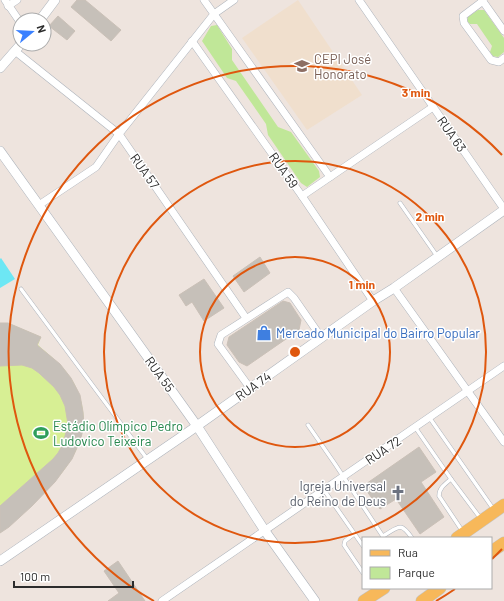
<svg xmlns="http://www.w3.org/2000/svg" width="504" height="601" font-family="Barlow,sans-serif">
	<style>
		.education { fill: #f0dfcd }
		.green { fill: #c0e798 }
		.pitch { fill: #d7ef94 }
		.water { fill: #6de7f4 }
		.building { fill: #c6c0b9; stroke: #cac0b7 }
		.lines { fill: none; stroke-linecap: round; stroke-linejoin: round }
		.service-casing { stroke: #aeb4bc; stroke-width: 4.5 }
		.minor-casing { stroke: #aeb4bc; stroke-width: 8 }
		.tertiary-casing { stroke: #aeb4bc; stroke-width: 10 }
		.primary-casing { stroke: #c4c4c4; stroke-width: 13 }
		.service { stroke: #fff; stroke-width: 3.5 }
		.minor { stroke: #fff; stroke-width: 7 }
		.tertiary { stroke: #fff; stroke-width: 9 }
		.primary { stroke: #f7b85a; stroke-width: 12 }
		.ring { fill: none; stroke: #df570e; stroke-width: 2 }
		.labels { text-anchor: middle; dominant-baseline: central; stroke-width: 3; stroke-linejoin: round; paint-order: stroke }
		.education-label { font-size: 13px; fill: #785e54; stroke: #fff; text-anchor: start }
		.street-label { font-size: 13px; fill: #2c2c2c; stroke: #fff }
		.shop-label { font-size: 13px; fill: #366cbe; stroke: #fff; text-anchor: start }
		.leisure-label { font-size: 13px; fill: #27864d; stroke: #fff; text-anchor: start }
		.worship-label { font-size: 13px; fill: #5b616d; stroke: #fff; text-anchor: end }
		.centre { fill: #df570e; stroke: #fff; stroke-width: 2 }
		.ring-label { font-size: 12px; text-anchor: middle; font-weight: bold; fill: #df570e; stroke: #fff; stroke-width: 3; stroke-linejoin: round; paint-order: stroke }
	</style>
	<rect width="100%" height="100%" fill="#eee4de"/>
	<polygon class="education" points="298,0 362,95 307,130 242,38"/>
	<g class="green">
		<polygon points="478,10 484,10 504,38 504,52 498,57 493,56 490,52 492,46 477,24 470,24 467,21 468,17"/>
		<polygon points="217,25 232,49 232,60 278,127 291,132 319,171 320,177 307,187 301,183 268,135 266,124 257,111 236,81 227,78 202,41 211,26"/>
	</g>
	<path class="pitch" d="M 0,323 L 8,323 L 41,337 L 38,345 C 49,355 62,365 70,377 C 76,385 80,396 82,405 C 94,459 35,500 0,533 Z"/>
	<polygon class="water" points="1,258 15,279 0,288 0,259"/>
	<g class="building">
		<polygon points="77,0 85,0 121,30 111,41 71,7"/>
		<polygon points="58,16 75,31 67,40 49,26"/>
		<polygon points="260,257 270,273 244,292 233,276"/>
		<polygon points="204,279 224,308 204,321 192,302 186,306 179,295"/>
		<polygon points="283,301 290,303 301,320 299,330 247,366 239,362 227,345 229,337"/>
		<polygon points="0,323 8,323 41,337 37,345 60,364 71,378 80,395 83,412 84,426 80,441 72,459 55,482 32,506 9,527 0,533 0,506 53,459 58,453 63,444 68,424 65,406 60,395 54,387 39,373 32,368 22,365 0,366"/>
		<polygon points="419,447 436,472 421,482 444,517 420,534 396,499 380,509 363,486"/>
		<polygon points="118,561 145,601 108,601 119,593 104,571"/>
	</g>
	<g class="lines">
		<g class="service-casing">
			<g id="service">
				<polyline points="400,203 437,256"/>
				<polyline points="21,289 148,460"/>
				<polyline points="429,417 494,510"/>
				<polyline points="308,425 335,464 384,538"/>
				<polyline points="415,427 451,479 481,519"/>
				<path d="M 451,479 C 445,484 439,488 439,496 L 463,532"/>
				<polyline points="324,490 363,546"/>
				<polyline points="354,534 345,541 344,545 363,573"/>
				<path d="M 383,536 C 399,527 400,521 412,538"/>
			</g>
		</g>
		<g class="minor-casing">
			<g id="minor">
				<polyline points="5,0 20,22"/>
				<polyline points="204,0 330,177"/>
				<polyline points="359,0 504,209"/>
				<polyline points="482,0 504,31"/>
				<polyline points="483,1 463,16 464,23 491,60 499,62 504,58"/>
				<polyline points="8,6 17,0"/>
				<polyline points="192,41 302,196 373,301"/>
				<polyline points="15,51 119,134 246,318"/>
				<polyline points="302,196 433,107"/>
				<polyline points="39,205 96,167 119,134 214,14 234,0"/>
				<polyline points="394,288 504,442"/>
				<polyline points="250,388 218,344 221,335 288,292 294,298 321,337"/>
				<polyline points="162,601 504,366"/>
			</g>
		</g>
		<g class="tertiary-casing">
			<g id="tertiary">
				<polyline points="40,20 55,0"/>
				<polyline points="0,68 21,44"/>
				<polyline points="0,151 197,426 265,531 315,601"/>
				<polyline points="0,561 187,433 373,301 394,288 504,210"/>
			</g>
		</g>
		<g class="primary-casing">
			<g id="primary">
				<polyline points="457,538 504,505"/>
				<polyline points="491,552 504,543"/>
				<polyline points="364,601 384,588"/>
				<polyline points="422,601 440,588"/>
			</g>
		</g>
		<use href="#service" class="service"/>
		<use href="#minor" class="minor"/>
		<use href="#tertiary" class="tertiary"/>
		<use href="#primary" class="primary"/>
	</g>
	<g class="ring">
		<circle cx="295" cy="352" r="95"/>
		<circle cx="295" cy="352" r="191"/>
		<path d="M502 549A286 286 0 0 1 492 559M455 589A286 286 0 0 1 436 601M154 601A286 286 0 1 1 502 155"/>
	</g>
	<defs>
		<g id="school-bare" transform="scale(1.2)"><path d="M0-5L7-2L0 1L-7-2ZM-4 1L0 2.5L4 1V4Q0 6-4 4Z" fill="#8d6e63" stroke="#fff" stroke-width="2.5" paint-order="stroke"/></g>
		<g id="shop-bare" transform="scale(1.2)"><path d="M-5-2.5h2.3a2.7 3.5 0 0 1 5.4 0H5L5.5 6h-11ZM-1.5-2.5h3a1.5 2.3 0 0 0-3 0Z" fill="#3f7fe0" stroke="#fff" stroke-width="2.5" paint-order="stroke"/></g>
		<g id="stadium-bare" transform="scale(1.2)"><path d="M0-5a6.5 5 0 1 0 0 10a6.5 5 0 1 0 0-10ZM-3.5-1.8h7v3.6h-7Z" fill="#2e9e5b" stroke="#fff" stroke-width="2.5" paint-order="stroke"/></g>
		<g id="church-bare" transform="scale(1.2)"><path d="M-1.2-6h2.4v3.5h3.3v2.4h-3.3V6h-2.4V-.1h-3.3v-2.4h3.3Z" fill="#6b7280" stroke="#fff" stroke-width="2.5" paint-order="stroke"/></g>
	</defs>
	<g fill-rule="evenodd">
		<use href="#school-bare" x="302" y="66"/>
		<use href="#shop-bare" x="264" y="333"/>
		<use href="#stadium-bare" x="41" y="433"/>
		<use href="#church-bare" x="398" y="493"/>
	</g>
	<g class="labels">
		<g class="education-label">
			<text x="314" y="59">CEPI José<tspan x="314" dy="15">Honorato</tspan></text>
		</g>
		<g class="street-label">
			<text transform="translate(452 134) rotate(55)">RUA 63</text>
			<text transform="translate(284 170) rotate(55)">RUA 59</text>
			<text transform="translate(145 171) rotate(55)">RUA 57</text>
			<text transform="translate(160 374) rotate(54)">RUA 55</text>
			<text transform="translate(253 386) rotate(-35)">RUA 74</text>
			<text transform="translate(383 450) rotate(-34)">RUA 72</text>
		</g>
		<g class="shop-label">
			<text x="276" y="333">Mercado Municipal do Bairro Popular</text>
		</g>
		<g class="leisure-label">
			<text x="53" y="426">Estádio Olímpico Pedro<tspan x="53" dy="15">Ludovico Teixeira</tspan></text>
		</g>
		<g class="worship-label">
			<text x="386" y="486">Igreja Universal<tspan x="386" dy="15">do Reino de Deus</tspan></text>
		</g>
	</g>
	<circle cx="295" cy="352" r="6" class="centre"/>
	<g class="ring-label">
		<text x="416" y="97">3 min</text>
		<text x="430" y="221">2 min</text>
		<text x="362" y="289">1 min</text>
	</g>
	<rect x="362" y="537" width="130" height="52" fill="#ffffff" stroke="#ababab"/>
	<rect x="370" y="550" width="20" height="6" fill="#f7b85a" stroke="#ababab"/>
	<text x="398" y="557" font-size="12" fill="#2c2c2c">Rua</text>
	<rect x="370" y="567" width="20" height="12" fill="#c0e798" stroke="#ababab"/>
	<text x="398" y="577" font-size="12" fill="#2c2c2c">Parque</text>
	<g transform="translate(32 32) rotate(72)"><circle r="19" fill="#ffffff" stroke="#ababab"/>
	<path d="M0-3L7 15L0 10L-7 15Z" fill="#3a80ff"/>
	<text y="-6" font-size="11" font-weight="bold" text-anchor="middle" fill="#2c2c2c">N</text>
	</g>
	<path d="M14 581v6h119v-6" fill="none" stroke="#2c2c2c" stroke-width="2"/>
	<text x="20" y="581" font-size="12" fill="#2c2c2c" stroke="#ffffff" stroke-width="3" paint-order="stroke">100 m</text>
</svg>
